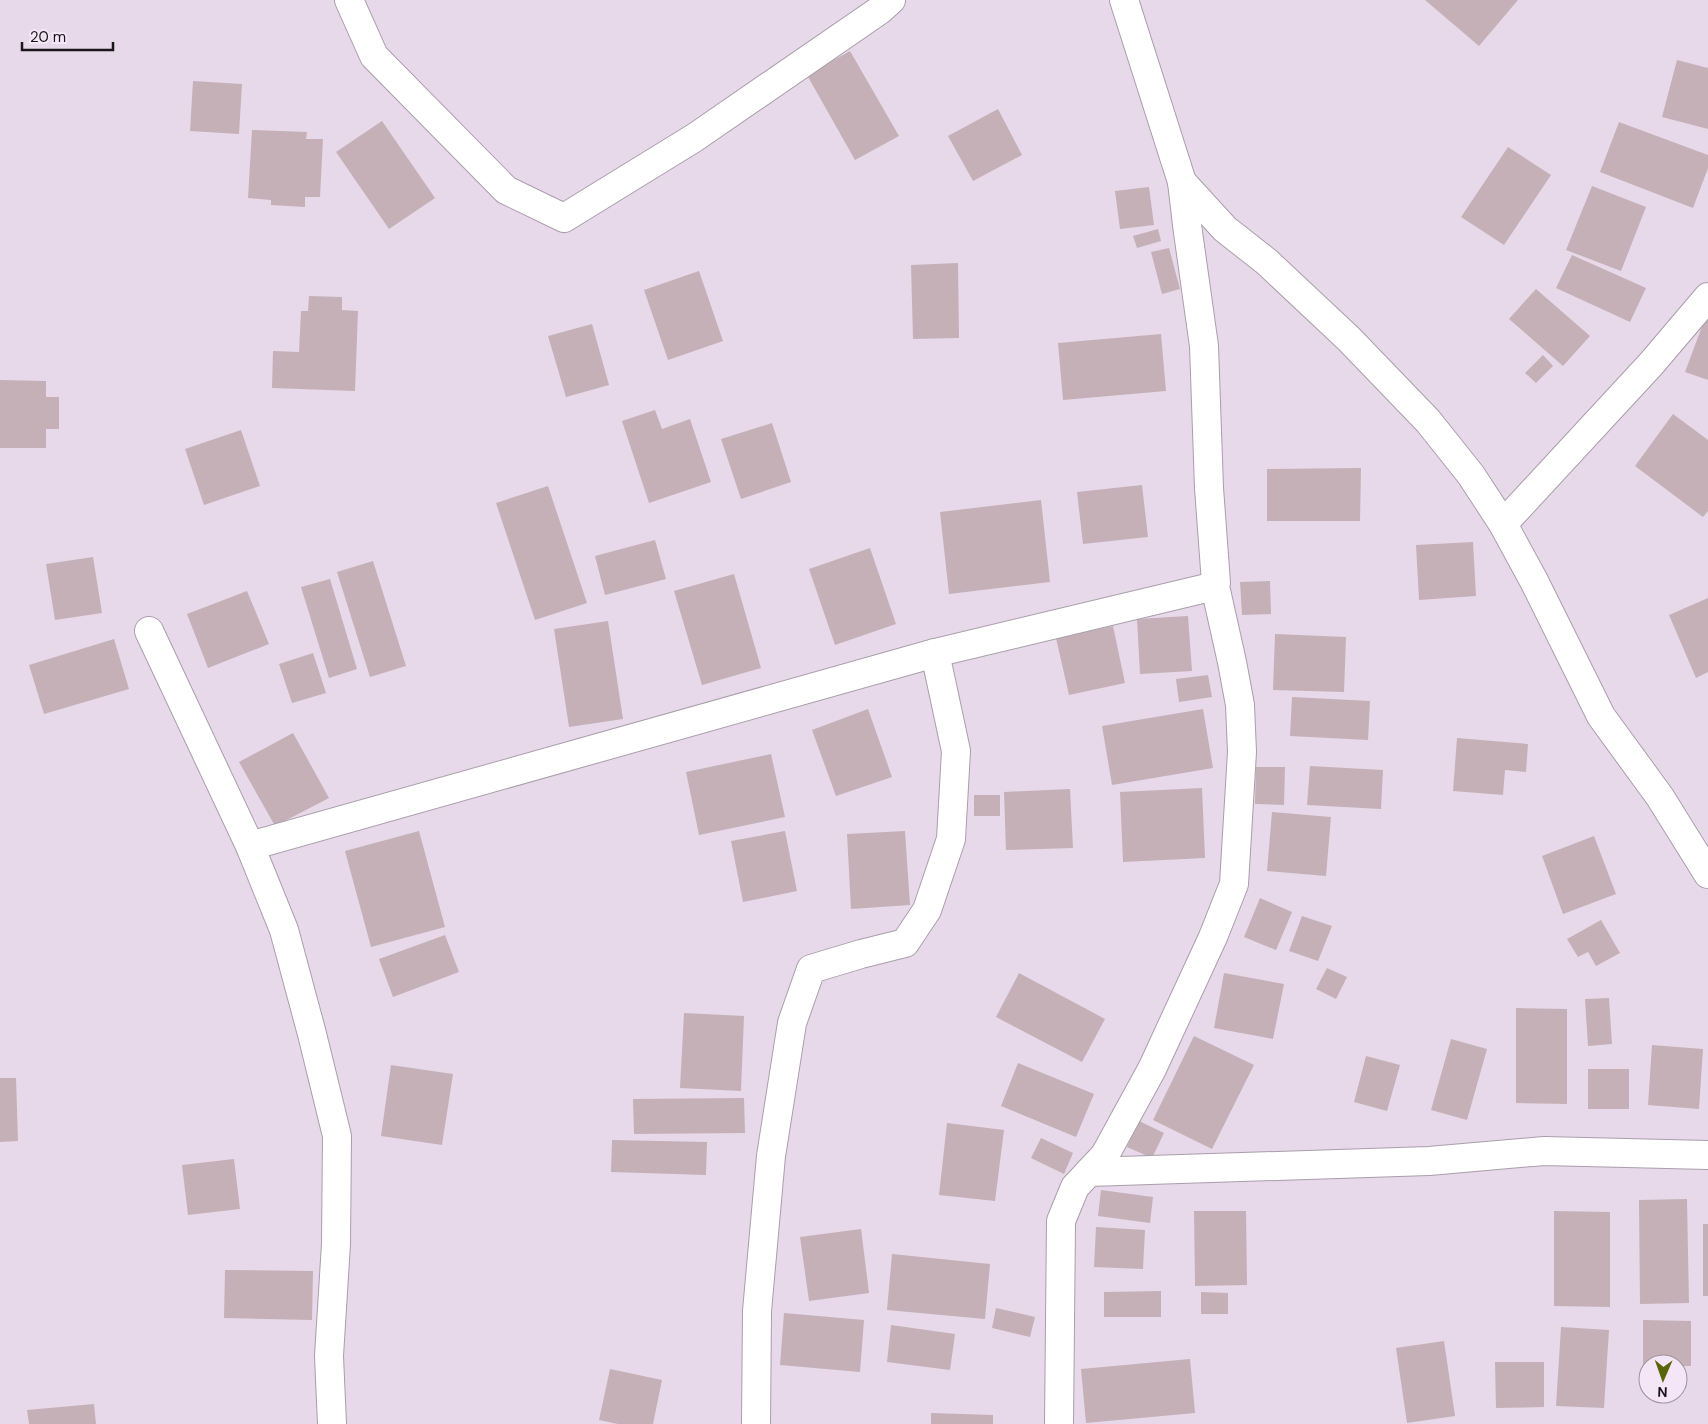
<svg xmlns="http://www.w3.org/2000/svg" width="1708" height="1424" font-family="'DM Sans',sans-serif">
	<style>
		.building { fill: #c5b0b7 }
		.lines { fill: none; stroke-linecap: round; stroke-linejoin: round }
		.minor-casing { stroke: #aa9dac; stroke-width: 30 }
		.minor { stroke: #fff; stroke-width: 28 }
	</style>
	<rect width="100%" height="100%" fill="#e7d9e9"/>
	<g class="building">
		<polygon points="1425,0 1518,0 1479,46"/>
		<polygon points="850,51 899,136 855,160 807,75"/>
		<polygon points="1677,60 1708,68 1708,129 1662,117"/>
		<polygon points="193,81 242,84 239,134 190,131"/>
		<polygon points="998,109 1022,155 973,181 948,136"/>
		<polygon points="382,121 435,198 389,229 336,152"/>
		<polygon points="1619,122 1708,155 1708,168 1693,208 1600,172"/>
		<polygon points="252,130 307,132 306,139 323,139 320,197 305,197 305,207 271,205 271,200 248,198"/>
		<polygon points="1508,147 1551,175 1504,245 1461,217"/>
		<polygon points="1592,186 1646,207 1621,271 1566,250"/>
		<polygon points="1149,187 1154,225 1120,229 1115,191"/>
		<polygon points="1158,229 1161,241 1137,248 1133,236"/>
		<polygon points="1169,248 1180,289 1162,294 1151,252"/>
		<polygon points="1572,255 1646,288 1630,322 1556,288"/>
		<polygon points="958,263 959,338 913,339 911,265"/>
		<polygon points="699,271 723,341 668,360 644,290"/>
		<polygon points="1536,289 1590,336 1563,366 1509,319"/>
		<polygon points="309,296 342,297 342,310 358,311 355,391 272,388 273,351 299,352 301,311 308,311"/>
		<polygon points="1707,313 1708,314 1708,380 1685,372"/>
		<polygon points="592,324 609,385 566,397 548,336"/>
		<polygon points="1161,334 1166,391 1063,400 1058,343"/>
		<polygon points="1543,355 1553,366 1536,383 1525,373"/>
		<polygon points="0,380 46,381 46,397 59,397 59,429 46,429 46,448 0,448"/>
		<polygon points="655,410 662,429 690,419 711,482 649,503 622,421"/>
		<polygon points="1673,414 1708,440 1708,511 1703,517 1635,466"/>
		<polygon points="772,423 791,482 741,499 721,439"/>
		<polygon points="241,430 260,486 204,505 185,449"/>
		<polygon points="1361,468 1360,521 1267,521 1267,469"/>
		<polygon points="1142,485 1148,537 1083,544 1077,492"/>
		<polygon points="548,486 587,603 535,620 496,503"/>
		<polygon points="1041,500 1050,582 949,594 940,512"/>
		<polygon points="655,540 666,579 605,595 595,556"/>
		<polygon points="1473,542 1476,596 1419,600 1416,545"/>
		<polygon points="870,548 896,624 835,645 809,569"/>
		<polygon points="93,557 102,613 55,620 46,564"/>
		<polygon points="373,561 406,666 370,677 337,572"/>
		<polygon points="734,574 761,668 702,685 674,591"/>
		<polygon points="330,579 357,669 329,678 301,587"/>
		<polygon points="1270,581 1271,614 1242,615 1240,582"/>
		<polygon points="247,591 269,644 208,668 187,614"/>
		<polygon points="1708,598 1708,672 1696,678 1669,615"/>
		<polygon points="1188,616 1192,671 1140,674 1137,619"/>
		<polygon points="608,621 623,719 569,727 554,629"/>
		<polygon points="1113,626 1125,683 1069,695 1056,638"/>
		<polygon points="1275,634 1346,637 1344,692 1273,690"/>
		<polygon points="114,639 129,689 44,714 29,665"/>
		<polygon points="313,653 326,693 292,703 279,664"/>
		<polygon points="1208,675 1212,697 1179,702 1176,679"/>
		<polygon points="1292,697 1370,701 1368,740 1290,736"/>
		<polygon points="868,709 892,777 836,796 812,730"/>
		<polygon points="1203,709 1213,768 1112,785 1102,726"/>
		<polygon points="293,733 329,798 275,826 239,762"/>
		<polygon points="1457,738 1528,744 1526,772 1505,770 1503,795 1453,791"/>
		<polygon points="771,754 785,817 699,835 686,772"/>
		<polygon points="1310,766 1383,770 1381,809 1307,805"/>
		<polygon points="1256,767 1285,767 1284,805 1255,804"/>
		<polygon points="1202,788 1205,858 1123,862 1120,792"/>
		<polygon points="1070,789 1073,848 1006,850 1004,792"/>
		<rect x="974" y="795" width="26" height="21"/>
		<polygon points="1272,812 1331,817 1326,876 1267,871"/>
		<polygon points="419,831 445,927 371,947 345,851"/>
		<polygon points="785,831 797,891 743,902 731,841"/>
		<polygon points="905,831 910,905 851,909 847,834"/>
		<polygon points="1594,836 1616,894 1563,914 1542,856"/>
		<polygon points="1260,898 1292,912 1276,950 1244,937"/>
		<polygon points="1302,916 1332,926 1318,961 1289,951"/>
		<polygon points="1601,920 1620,953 1596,966 1588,952 1578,957 1567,939"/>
		<polygon points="445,935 459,972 393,997 379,959"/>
		<polygon points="1327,968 1347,977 1336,999 1316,989"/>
		<polygon points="1019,973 1105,1019 1082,1062 996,1017"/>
		<polygon points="1224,973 1284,984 1273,1039 1214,1028"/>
		<polygon points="1609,998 1612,1044 1588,1046 1585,999"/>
		<polygon points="1516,1008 1567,1009 1567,1104 1516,1103"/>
		<polygon points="684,1013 744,1016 741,1091 680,1088"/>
		<polygon points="1194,1036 1254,1065 1212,1149 1153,1120"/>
		<polygon points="1451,1039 1487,1049 1467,1120 1431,1110"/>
		<polygon points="1652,1045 1703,1049 1699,1109 1648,1105"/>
		<polygon points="1366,1056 1400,1065 1387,1111 1354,1102"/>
		<polygon points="1018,1063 1094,1094 1076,1137 1001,1106"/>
		<polygon points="391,1065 453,1074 442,1145 381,1136"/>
		<rect x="1588" y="1069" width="41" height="40"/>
		<polygon points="0,1078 16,1078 18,1141 0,1142"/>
		<polygon points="744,1098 745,1133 634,1134 633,1099"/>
		<polygon points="1139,1121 1164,1133 1152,1158 1127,1147"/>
		<polygon points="947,1123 1004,1130 995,1201 939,1195"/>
		<polygon points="1041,1138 1073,1153 1064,1174 1031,1158"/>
		<polygon points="612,1140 707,1142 706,1175 611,1172"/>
		<polygon points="234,1159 240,1209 188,1215 182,1165"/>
		<polygon points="1101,1190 1153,1197 1150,1223 1098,1216"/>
		<polygon points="1687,1199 1689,1303 1640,1304 1639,1200"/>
		<polygon points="1194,1211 1246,1211 1247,1285 1195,1286"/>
		<polygon points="1554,1211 1610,1212 1610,1307 1554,1306"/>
		<rect x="1703" y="1224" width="5" height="72"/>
		<polygon points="1096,1227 1145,1230 1143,1269 1094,1267"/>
		<polygon points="861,1229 869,1293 809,1301 800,1237"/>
		<polygon points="892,1254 990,1264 985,1319 887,1310"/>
		<polygon points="225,1270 313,1271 312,1320 224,1318"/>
		<polygon points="1161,1291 1161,1317 1104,1317 1104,1292"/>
		<polygon points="1201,1292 1228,1293 1228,1314 1201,1314"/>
		<polygon points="996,1308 1035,1317 1030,1337 992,1328"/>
		<polygon points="784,1313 864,1320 860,1372 780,1365"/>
		<polygon points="1643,1320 1691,1321 1691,1366 1678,1366 1678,1364 1648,1364 1648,1366 1643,1366"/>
		<polygon points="891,1325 955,1334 950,1370 887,1362"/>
		<polygon points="1561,1327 1609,1330 1604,1408 1556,1406"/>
		<polygon points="1444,1341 1455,1416 1407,1423 1396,1348"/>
		<polygon points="1190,1359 1195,1413 1086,1423 1081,1369"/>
		<polygon points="1495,1362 1544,1362 1544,1407 1496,1408"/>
		<polygon points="610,1369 662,1380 653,1424 618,1424 599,1420"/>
		<polygon points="94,1404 96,1424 29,1424 27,1410"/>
		<polygon points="931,1413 993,1415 993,1424 931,1424"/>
	</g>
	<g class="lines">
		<g class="minor-casing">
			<g id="minor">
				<polyline points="349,0 374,56 506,190 564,218 694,138 880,10 891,0"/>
				<polyline points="1182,182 1225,229 1267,262 1349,339 1428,421 1471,475 1503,524 1534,581 1601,716 1660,797 1708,874"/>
				<polyline points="1503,524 1651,364 1708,297"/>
				<polyline points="149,631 250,846 284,930 312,1034 337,1136 336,1244 329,1356 332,1424"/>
				<polyline points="250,846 935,653 1215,586"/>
				<polyline points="1089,1172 1429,1161 1544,1151 1708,1155"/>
				<polyline points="756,1424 757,1311 771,1156 792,1023 811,969 861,954 905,943 927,910 951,839 956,751 935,653"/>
				<polyline points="1059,1424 1061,1221 1075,1187 1105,1155 1152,1069 1213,937 1234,884 1242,752 1240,705 1232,662 1215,586 1216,583 1209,488 1204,346 1187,225 1182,182 1124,0"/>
			</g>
		</g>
		<use href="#minor" class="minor"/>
	</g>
	<g transform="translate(1663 1379) rotate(182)"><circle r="24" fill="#f4e6f6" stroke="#9d939f"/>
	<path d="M0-4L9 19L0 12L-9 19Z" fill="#5a6508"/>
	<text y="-8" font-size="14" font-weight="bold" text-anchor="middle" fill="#1b161c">N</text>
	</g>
	<path d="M22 42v8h91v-8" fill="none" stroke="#1b161c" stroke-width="2.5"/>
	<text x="30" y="42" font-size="15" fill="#1b161c" stroke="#f4e6f6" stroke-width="4" paint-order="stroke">20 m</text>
</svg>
